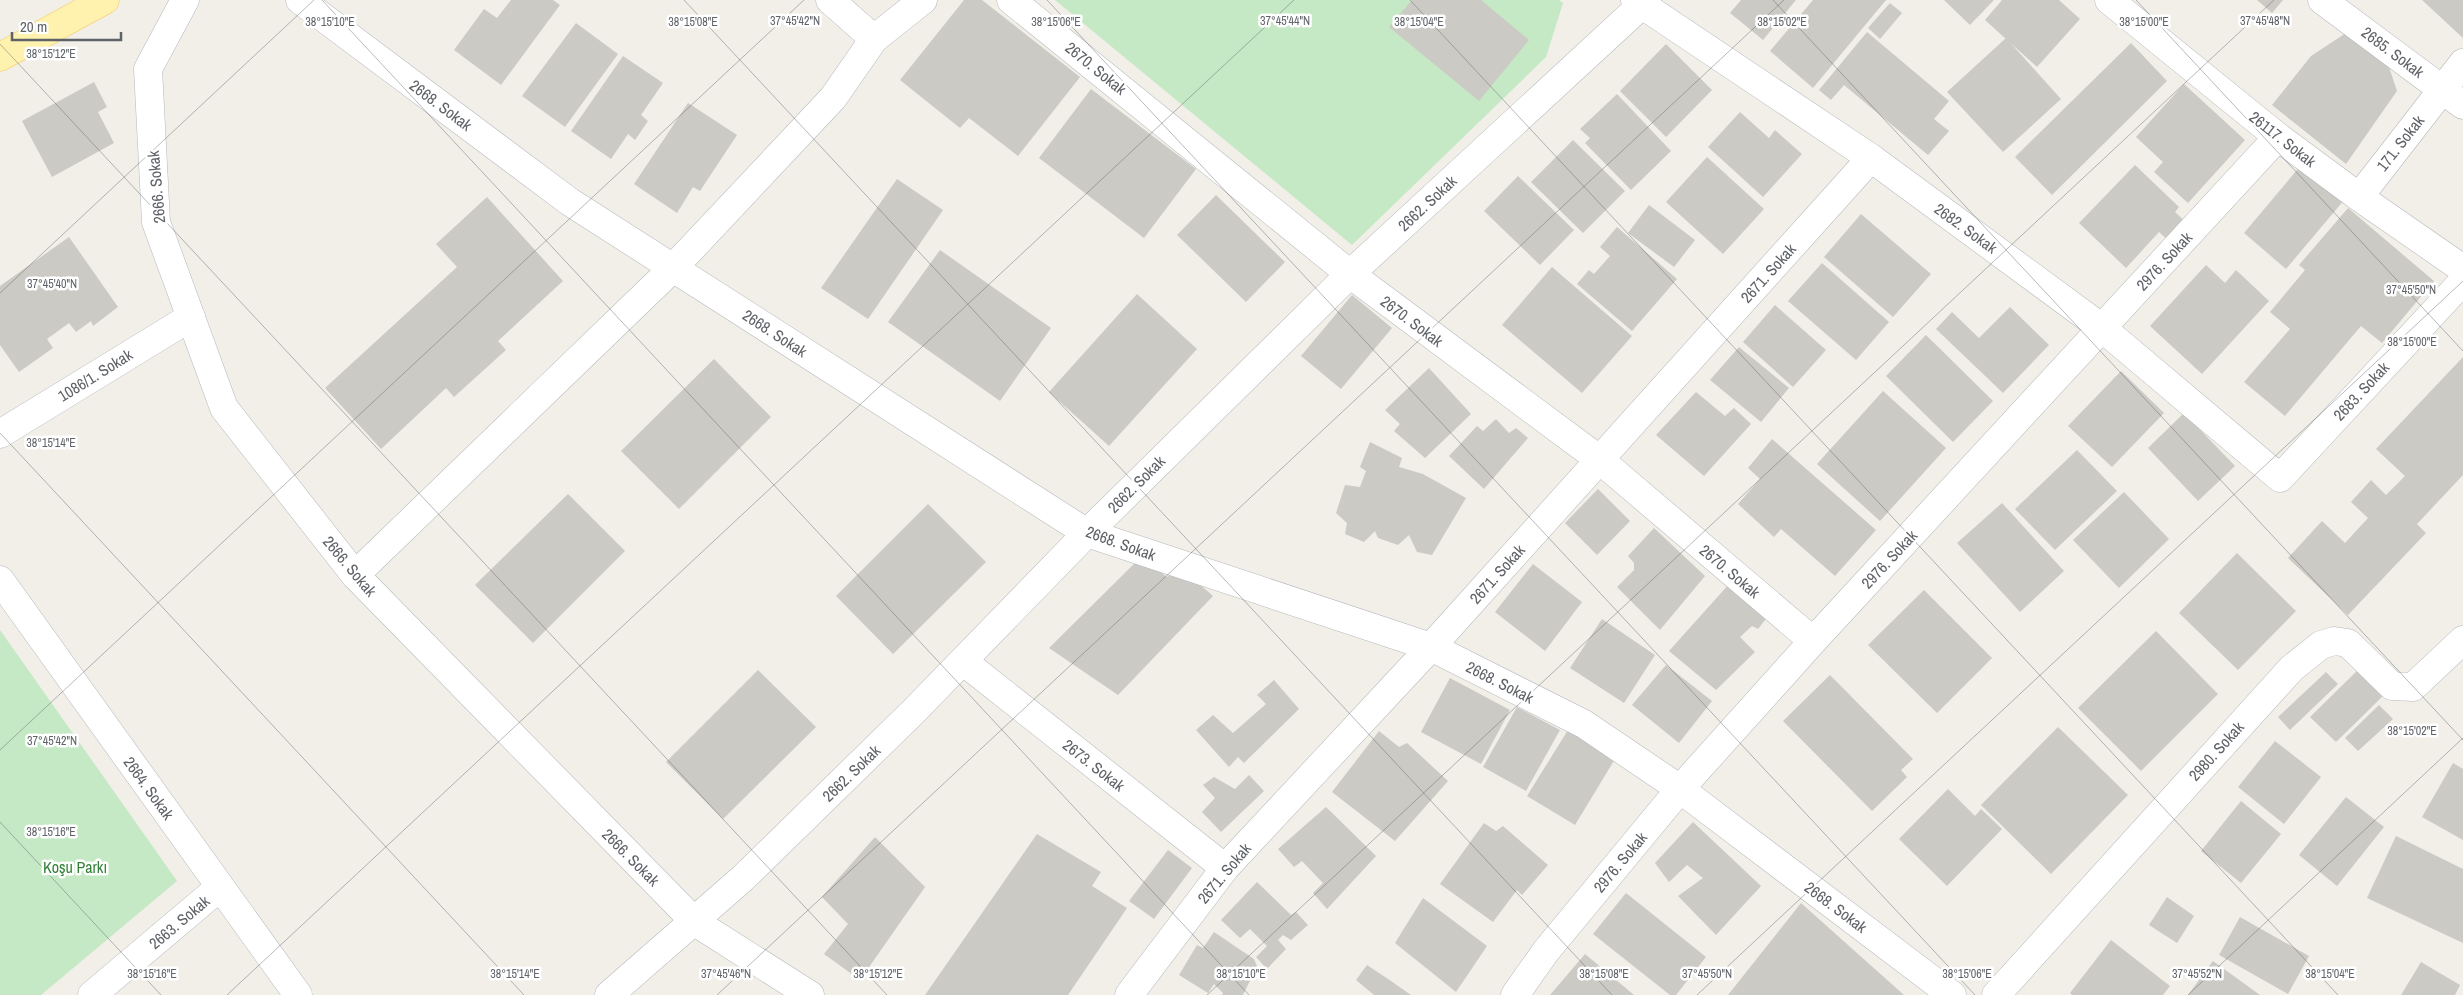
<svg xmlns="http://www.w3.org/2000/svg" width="2463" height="995" font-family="'Archivo Narrow',sans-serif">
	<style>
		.green { fill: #c5e8c5 }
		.building { fill: #cccac5 }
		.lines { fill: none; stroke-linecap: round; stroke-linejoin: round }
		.minor-casing { stroke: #b5b8bc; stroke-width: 29 }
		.major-casing { stroke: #f2c960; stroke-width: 29 }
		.minor { stroke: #fff; stroke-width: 28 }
		.major { stroke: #fff2af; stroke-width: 28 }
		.ticks { fill: none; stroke: #5f6368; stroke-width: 1; stroke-opacity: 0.45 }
		.labels { text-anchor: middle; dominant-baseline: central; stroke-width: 5; stroke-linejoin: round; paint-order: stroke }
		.street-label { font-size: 16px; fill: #5f6368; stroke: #fff }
		.park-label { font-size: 16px; fill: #348238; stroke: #fff }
		.ticks-label { font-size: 12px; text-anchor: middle; fill: #5f6368; stroke: #fff; stroke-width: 5; stroke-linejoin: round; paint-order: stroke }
	</style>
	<rect width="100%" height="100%" fill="#f1efe8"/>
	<g class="green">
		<polygon points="1055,0 1559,0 1563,3 1546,57 1352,245"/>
		<polygon points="0,630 177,881 41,995 0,995"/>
	</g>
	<g class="building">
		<polygon points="511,0 553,0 560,5 501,85 454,50 484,9 497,18"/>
		<polygon points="964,0 982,0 1080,77 1018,156 969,118 960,128 900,80"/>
		<polygon points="1412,0 1481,0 1529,40 1479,101 1389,27"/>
		<polygon points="1741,0 1796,0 1763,40 1730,13"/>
		<polygon points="1813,0 1886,0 1813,88 1770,51"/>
		<polygon points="1944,0 1994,0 1970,25"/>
		<polygon points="2002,0 2059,0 2080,19 2037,67 1985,20"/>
		<polygon points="2257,0 2283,0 2272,13"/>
		<polygon points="2422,0 2463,0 2463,38"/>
		<polygon points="1890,3 1902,13 1880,39 1868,28"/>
		<polygon points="576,23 618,54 565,127 522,96"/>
		<polygon points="2352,29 2385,55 2397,91 2346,164 2272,105 2311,56"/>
		<polygon points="1867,32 1949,101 1934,119 1949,131 1928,155 1844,85 1831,100 1819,90"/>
		<polygon points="2006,38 2061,99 2003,152 1947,92"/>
		<polygon points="2131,43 2167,81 2052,195 2015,157"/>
		<polygon points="1666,44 1712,90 1666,137 1620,91"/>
		<polygon points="623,56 663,83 641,115 648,121 635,140 628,134 611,159 571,131"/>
		<polygon points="94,82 107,107 98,112 114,143 52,177 22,121"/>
		<polygon points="2184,84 2245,140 2188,203 2154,172 2163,162 2136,137"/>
		<polygon points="1091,89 1196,169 1144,238 1039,158"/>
		<polygon points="1617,94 1671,151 1631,190 1585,143 1590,138 1580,129"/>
		<polygon points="688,103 737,135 700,191 693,187 677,213 634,184"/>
		<polygon points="1740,112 1769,138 1775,130 1802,154 1763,197 1708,147"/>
		<polygon points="1573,140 1625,191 1583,233 1531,182"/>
		<polygon points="1707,157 1764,209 1723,254 1666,202"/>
		<polygon points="2302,164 2345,199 2286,269 2244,233"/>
		<polygon points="2135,165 2179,207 2175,212 2189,225 2171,243 2159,232 2126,268 2079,223"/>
		<polygon points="1518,176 1574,230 1540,265 1484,211"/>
		<polygon points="897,179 943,210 868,319 821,288"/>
		<polygon points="1216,195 1285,262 1246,302 1177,235"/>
		<polygon points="487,197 563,281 498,341 506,350 454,397 446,388 381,449 325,388 457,267 436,244"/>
		<polygon points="1649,205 1695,240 1674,267 1628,233"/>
		<polygon points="2348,208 2434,281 2382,343 2361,326 2285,416 2244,382 2290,329 2270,312 2305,270 2299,265"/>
		<polygon points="1861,214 1931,274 1893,317 1824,257"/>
		<polygon points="1617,227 1677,279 1632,331 1577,284 1589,270 1594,274 1610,256 1600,247"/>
		<polygon points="69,237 118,307 93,326 91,321 76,332 69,323 47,339 53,348 19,372 0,345 0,286"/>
		<polygon points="940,250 1051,328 1000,401 888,322"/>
		<polygon points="1822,263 1889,322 1856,360 1788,301"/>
		<polygon points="2206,265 2225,283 2236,270 2269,301 2202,374 2150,326"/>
		<polygon points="1552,267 1632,336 1582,393 1502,325"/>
		<polygon points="1137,294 1197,349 1109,446 1049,392"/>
		<polygon points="1352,295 1392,328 1341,389 1301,356"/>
		<polygon points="1775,305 1826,350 1793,387 1743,342"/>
		<polygon points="2010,307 2049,345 2003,393 1936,329 1952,312 1979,338"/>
		<polygon points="1926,335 1993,401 1953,442 1886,376"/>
		<polygon points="1739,347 1789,388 1761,422 1710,380"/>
		<polygon points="2463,357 2463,475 2417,524 2426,533 2348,615 2288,558 2322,521 2345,543 2368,518 2351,502 2371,480 2386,495 2405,476 2376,449"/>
		<polygon points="714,359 771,417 679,509 621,451"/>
		<polygon points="1429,368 1471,414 1425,458 1394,431 1400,424 1385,410"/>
		<polygon points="2121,371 2164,413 2112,467 2068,426"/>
		<polygon points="1883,391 1946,448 1880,521 1817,464"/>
		<polygon points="1696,392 1725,416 1734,408 1751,424 1704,476 1656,435"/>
		<polygon points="2184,413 2235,466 2198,501 2148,448"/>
		<polygon points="1496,419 1509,433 1516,428 1528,438 1484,489 1449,456 1477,426 1483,431"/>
		<polygon points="1772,439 1876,530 1835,576 1781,529 1774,537 1738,504 1760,479 1748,468"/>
		<polygon points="1370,442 1402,458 1399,467 1423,474 1466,498 1432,555 1417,552 1409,535 1398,545 1378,538 1375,531 1364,542 1345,534 1347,523 1336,513 1345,485 1360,487 1366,471 1360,467"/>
		<polygon points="2077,450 2117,491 2055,550 2015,509"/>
		<polygon points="1598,489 1630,521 1597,555 1565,523"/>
		<polygon points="2124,492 2169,539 2119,588 2073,540"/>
		<polygon points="568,494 625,551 533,643 475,585"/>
		<polygon points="2002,503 2064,571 2020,612 1957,543"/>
		<polygon points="928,504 986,562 893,654 836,596"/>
		<polygon points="1654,528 1705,576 1660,630 1617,587 1634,570 1634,563 1628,556"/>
		<polygon points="2237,553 2296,611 2238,670 2179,613"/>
		<polygon points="1141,557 1167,577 1176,571 1196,581 1213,596 1118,695 1049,648"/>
		<polygon points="1533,564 1582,602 1545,651 1495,612"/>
		<polygon points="1730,583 1769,615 1758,629 1752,626 1740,637 1755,652 1716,690 1669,651"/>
		<polygon points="1924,590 1992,658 1937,713 1868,645"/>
		<polygon points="1602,619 1655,655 1624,703 1570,668"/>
		<polygon points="2156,631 2218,694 2141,771 2078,708"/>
		<polygon points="1666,665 1712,701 1679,743 1632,705"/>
		<polygon points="2363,665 2388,691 2336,742 2310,717"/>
		<polygon points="758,670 816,727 723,819 666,762"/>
		<polygon points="2326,672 2338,684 2290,730 2278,717"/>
		<polygon points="1830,675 1913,759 1901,770 1907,777 1872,811 1783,721"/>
		<polygon points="1450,678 1510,710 1481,764 1421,732"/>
		<polygon points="1274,680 1299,709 1244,763 1238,757 1229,767 1196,730 1213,715 1233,733 1266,704 1257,695"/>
		<polygon points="2379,705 2393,719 2358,751 2345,738"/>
		<polygon points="1517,707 1560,730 1526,791 1483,767"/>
		<polygon points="2058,727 2128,795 2051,874 1981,805"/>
		<polygon points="1568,730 1615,759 1575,825 1527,796"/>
		<polygon points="1379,731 1399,747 1407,743 1448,781 1395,841 1332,792"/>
		<polygon points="2275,741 2321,777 2284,824 2238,787"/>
		<polygon points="2453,763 2463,769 2463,840 2422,817"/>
		<polygon points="1249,775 1264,791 1221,832 1202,812 1215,798 1203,785 1214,777 1235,789"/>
		<polygon points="1948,789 1975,816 1981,809 2002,829 1947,886 1899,839"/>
		<polygon points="2346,797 2384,827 2337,886 2299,855"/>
		<polygon points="2241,801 2281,834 2241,883 2201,851"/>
		<polygon points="1326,807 1376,856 1327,909 1313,893 1323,883 1302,861 1294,867 1278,849"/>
		<polygon points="1693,822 1761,886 1716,935 1678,896 1703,878 1687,865 1669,882 1655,863"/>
		<polygon points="1484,823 1496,831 1503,826 1548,865 1522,895 1517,890 1493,922 1440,884"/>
		<polygon points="1037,834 1101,872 1092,886 1127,908 1068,995 925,995"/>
		<polygon points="2396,836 2463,869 2463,943 2367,898"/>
		<polygon points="875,837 925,887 860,980 824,954 848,924 822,897"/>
		<polygon points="1168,850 1192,868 1154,919 1129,901"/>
		<polygon points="1257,882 1291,915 1296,912 1308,925 1291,940 1283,935 1278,940 1286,949 1267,969 1256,957 1267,946 1250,929 1240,938 1221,920"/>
		<polygon points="1626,893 1706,957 1676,995 1670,995 1593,934"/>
		<polygon points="2167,897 2194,916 2177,943 2149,925"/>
		<polygon points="1423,898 1487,946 1456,992 1395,943"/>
		<polygon points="1801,903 1904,995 1728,995"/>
		<polygon points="2240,917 2309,956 2288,994 2219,955"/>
		<polygon points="1214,932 1254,959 1257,966 1243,995 1222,995 1223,993 1214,984 1208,993 1179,975 1197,945 1203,948"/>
		<polygon points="2111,940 2170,986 2163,995 2072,995 2070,993"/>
		<polygon points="1585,954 1634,995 1550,995"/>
		<polygon points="2213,961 2260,995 2188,995"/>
		<polygon points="2421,962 2460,985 2455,995 2401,995"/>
		<polygon points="1367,965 1391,981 1411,995 1374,995 1356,980"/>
	</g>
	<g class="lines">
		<g class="minor-casing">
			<g id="minor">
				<polyline points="185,0 148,69 156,222 224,408 355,575 695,922 810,995"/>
				<polyline points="300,0 570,202 1087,533 1431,647 1584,724 1680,789 1952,995"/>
				<polyline points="830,0 874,39"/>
				<polyline points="1011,0 1350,274 1600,460 1813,641"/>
				<polyline points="1635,0 1871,158 2102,328 2280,478 2463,281"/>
				<polyline points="2109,0 2278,137 2359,197 2463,269"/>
				<polyline points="2322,0 2463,105"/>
				<polyline points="2359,197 2463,63"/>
				<polyline points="0,434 191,317"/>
				<polyline points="355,575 673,268 833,98 874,39 923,0"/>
				<polyline points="0,580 298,995"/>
				<polyline points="964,662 1225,868"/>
				<polyline points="92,995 220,887"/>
				<polyline points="609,995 743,878 914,711 1087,533 1350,274 1647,0"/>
				<polyline points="1129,995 1225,868 1431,647 1871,158"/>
				<polyline points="1515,995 1546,951 1680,789 1813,641 2278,137"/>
				<polyline points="1996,995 2292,668 2321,645 2334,641 2348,643 2392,686 2413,687 2463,640"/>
			</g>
		</g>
		<g class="major-casing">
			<polyline id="major" points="0,57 105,0"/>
		</g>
		<use href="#minor" class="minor"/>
		<use href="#major" class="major"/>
	</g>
	<path class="ticks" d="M 322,0 L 1249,995M 684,0 L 1612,995M 1047,0 L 1975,995M 1410,0 L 2338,995M 1773,0 L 2463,740M 2136,0 L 2463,351M 0,44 L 887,995M 0,293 L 314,0M 0,433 L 524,995M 0,750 L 804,0M 0,822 L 161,995M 227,995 L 1294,0M 717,995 L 1784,0M 1207,995 L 2274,0M 1697,995 L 2463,281M 2188,995 L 2463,738"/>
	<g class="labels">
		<g class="street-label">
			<text transform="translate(2393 52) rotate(37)">2685. Sokak</text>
			<text transform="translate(1096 68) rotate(39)">2670. Sokak</text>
			<text transform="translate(441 105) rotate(37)">2668. Sokak</text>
			<text transform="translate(2283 139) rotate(38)">26117. Sokak</text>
			<text transform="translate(2400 143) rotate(-52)">171. Sokak</text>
			<text transform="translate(156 187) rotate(-95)">2666. Sokak</text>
			<text transform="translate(1427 203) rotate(-43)">2662. Sokak</text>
			<text transform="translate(1966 228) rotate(36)">2682. Sokak</text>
			<text transform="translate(2164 261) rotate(-47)">2976. Sokak</text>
			<text transform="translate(1768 273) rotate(-48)">2671. Sokak</text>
			<text transform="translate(1412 321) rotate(37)">2670. Sokak</text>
			<text transform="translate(775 333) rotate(33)">2668. Sokak</text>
			<text transform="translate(95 375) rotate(-32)">1086/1. Sokak</text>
			<text transform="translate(2361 391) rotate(-47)">2683. Sokak</text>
			<text transform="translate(1136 484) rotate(-45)">2662. Sokak</text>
			<text transform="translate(1121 543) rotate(20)">2668. Sokak</text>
			<text transform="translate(1889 559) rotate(-47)">2976. Sokak</text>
			<text transform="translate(350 566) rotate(50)">2666. Sokak</text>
			<text transform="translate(1730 571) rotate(40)">2670. Sokak</text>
			<text transform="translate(1497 574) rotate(-48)">2671. Sokak</text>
			<text transform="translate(1500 682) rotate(27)">2668. Sokak</text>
			<text transform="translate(2216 751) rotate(-48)">2980. Sokak</text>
			<text transform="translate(1094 765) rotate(38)">2673. Sokak</text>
			<text transform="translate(851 773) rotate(-44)">2662. Sokak</text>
			<text transform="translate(149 788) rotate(54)">2664. Sokak</text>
			<text transform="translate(631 857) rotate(45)">2666. Sokak</text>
			<text transform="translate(1620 862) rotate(-50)">2976. Sokak</text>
			<text transform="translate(1224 873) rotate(-50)">2671. Sokak</text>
			<text transform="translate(1836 907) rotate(37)">2668. Sokak</text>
			<text transform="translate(179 922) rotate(-40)">2663. Sokak</text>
		</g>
		<g class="park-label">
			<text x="75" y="867">Koşu Parkı</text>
		</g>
	</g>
	<g class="ticks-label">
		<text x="795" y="25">37°45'42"N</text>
		<text x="1285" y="25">37°45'44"N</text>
		<text x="2265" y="25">37°45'48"N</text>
		<text x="330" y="26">38°15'10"E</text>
		<text x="693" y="26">38°15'08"E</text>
		<text x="1056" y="26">38°15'06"E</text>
		<text x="1419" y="26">38°15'04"E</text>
		<text x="1782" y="26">38°15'02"E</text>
		<text x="2144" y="26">38°15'00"E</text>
		<text x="51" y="58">38°15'12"E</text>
		<text x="52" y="288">37°45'40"N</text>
		<text x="2411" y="294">37°45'50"N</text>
		<text x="2412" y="346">38°15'00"E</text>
		<text x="51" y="447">38°15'14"E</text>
		<text x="2412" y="735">38°15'02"E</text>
		<text x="52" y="745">37°45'42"N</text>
		<text x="51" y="836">38°15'16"E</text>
		<text x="152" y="978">38°15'16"E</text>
		<text x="515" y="978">38°15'14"E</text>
		<text x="878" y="978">38°15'12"E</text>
		<text x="1241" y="978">38°15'10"E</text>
		<text x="1604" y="978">38°15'08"E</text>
		<text x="1967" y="978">38°15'06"E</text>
		<text x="2330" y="978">38°15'04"E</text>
		<text x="726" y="978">37°45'46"N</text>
		<text x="1707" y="978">37°45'50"N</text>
		<text x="2197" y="978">37°45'52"N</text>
	</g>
	<path d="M12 32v8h109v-8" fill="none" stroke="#5f6368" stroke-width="2.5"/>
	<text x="20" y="32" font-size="15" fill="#5f6368" stroke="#ffffff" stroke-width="4" paint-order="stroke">20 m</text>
</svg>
